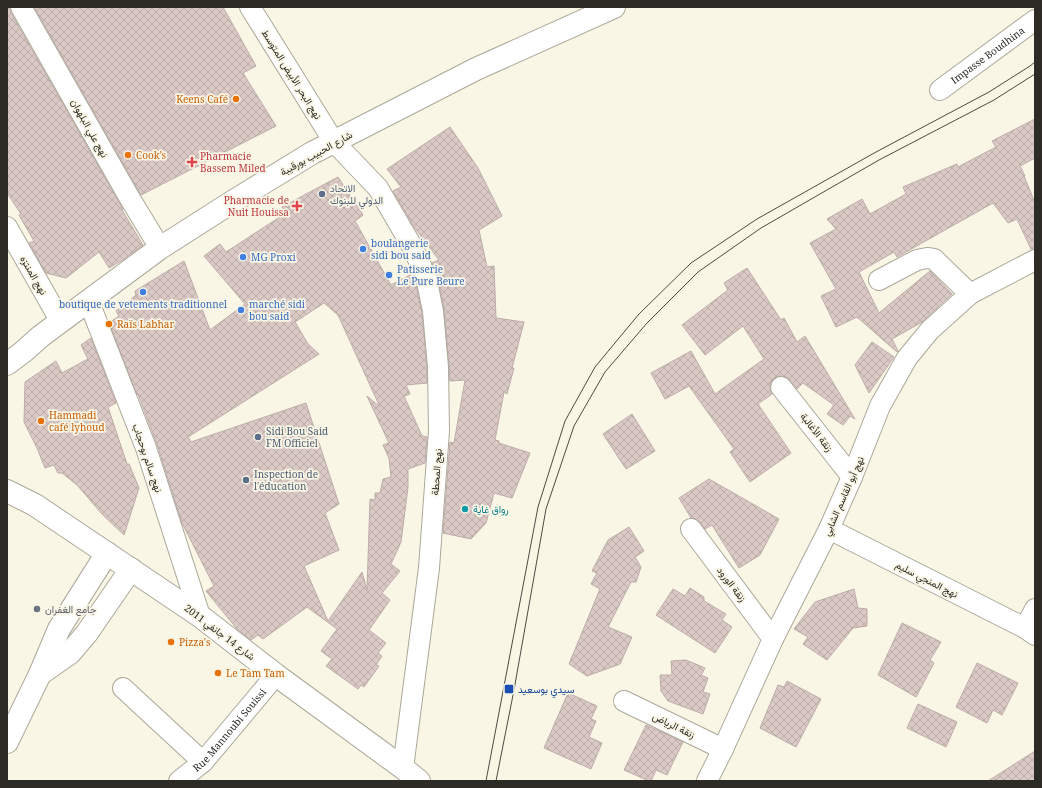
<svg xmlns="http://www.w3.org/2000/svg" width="1042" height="788" font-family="'Noto Serif',Vazirmatn,serif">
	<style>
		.building { fill: url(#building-cross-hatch); stroke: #bdaba8; fill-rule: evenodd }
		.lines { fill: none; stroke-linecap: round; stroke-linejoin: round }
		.street-casing { stroke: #aba89a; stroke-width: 22 }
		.secondary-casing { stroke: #aba89a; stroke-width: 24 }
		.street { stroke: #fff; stroke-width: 20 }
		.secondary { stroke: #fff; stroke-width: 22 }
		.tram { stroke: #4d4b44; stroke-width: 1 }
		.food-dot { fill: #e8710a; stroke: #f9f6e6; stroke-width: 1.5 }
		.health-dot { fill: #e0444e; stroke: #f9f6e6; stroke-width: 1.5 }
		.service-dot { fill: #5c6f8a; stroke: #f9f6e6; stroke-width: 1.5 }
		.shop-dot { fill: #3f7fe0; stroke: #f9f6e6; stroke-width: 1.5 }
		.culture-dot { fill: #0f9aa8; stroke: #f9f6e6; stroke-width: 1.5 }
		.worship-dot { fill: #6b7280; stroke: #f9f6e6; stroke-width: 1.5 }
		.transit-dot { fill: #1a4fb4; stroke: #f9f6e6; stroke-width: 1.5 }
		.labels { text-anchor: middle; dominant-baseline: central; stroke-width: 3.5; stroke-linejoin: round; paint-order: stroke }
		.street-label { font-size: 10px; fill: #2c2b25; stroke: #f9f6e6 }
		.food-label { font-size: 10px; fill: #c56008; stroke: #f9f6e6; text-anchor: start }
		.health-label { font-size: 10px; fill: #be3a42; stroke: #f9f6e6; text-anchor: start }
		.service-label { font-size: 10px; fill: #4e5e75; stroke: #f9f6e6; text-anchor: start }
		.shop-label { font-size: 10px; fill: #366cbe; stroke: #f9f6e6; text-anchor: start }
		.culture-label { font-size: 10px; fill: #0d838f; stroke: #f9f6e6; text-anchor: start }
		.worship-label { font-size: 10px; fill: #5b616d; stroke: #f9f6e6; text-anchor: start }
		.transit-label { font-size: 10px; fill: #164399; stroke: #f9f6e6; text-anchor: start }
	</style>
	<defs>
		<pattern id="building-cross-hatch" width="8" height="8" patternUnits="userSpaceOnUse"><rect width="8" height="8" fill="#dbc9c6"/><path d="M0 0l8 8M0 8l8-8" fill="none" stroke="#bcadaa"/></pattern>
	</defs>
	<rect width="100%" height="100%" fill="#f9f6e6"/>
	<g class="building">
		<polygon points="7,7 10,7 11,13 123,209 122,210 143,245 124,259 109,268 99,252 66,278 46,273 29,243 34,241 19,215 21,214 7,193"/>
		<polygon points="34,7 223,7 256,66 243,73 276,126 141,195"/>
		<polygon points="1035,119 1035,158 1020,166 1025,176 1024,176 1035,203 1035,249 1031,249 1017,219 1008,223 993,203 897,257 894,252 859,272 879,313 930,271 952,294 922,322 892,339 898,351 897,352 857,317 836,327 821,296 836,289 810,243 836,229 827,219 862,199 870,214 906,194 903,187 957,164 958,167 996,147 992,141"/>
		<polygon points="450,127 478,168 502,216 479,230 487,267 494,266 496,318 524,322 512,368 514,368 507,394 504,392 495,440 499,441 499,443 530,453 512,498 494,493 486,523 471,539 443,533 450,442 454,443 465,380 450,381 449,366 444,309 437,275 432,263 439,260 414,227 393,191 401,187 387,169"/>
		<path d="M 338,177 L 363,215 L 355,221 L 391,285 L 412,274 L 415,281 L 422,313 L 427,368 L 427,383 L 406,385 L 410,394 L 404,396 L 422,436 L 427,437 L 425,463 L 408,469 L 408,487 L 401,542 L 391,564 L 400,571 L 382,593 L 390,600 L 369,630 L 386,643 L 378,653 L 382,656 L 376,665 L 379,666 L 364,687 L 361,685 L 358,689 L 326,666 L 332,659 L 321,651 L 337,629 L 307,607 L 263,639 L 258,635 L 251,640 L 237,629 L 206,591 L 214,586 L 182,523 L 157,444 L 138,394 L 137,395 L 109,323 L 119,316 L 116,311 L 136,295 L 135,291 L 184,261 L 210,330 L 245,304 L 204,256 L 220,244 L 226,252 L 286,213 L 282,207 ZM 324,303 L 338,315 L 380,407 L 367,396 L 389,443 L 383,445 L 389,458 L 391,477 L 383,479 L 380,493 L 375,493 L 375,500 L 370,499 L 367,590 L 362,572 L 328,621 L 304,566 L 339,550 L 325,513 L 339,504 L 306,403 L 191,442 L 188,437 L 319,354 L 308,344 L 295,322 Z"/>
		<polygon points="747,268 781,320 784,318 797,342 805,336 855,419 850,416 843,425 827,414 834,405 803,383 797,389 790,380 786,377 780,376 774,378 770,383 770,388 772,394 758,404 791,453 750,482 730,452 734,449 689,386 665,399 651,373 691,351 715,394 764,359 743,326 705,355 682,325 728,290 724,283"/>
		<polygon points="91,338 116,403 108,407 127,464 129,464 139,488 124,535 102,514 77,485 62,473 58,473 54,465 45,468 37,448 24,422 25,382 56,361 62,373 88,359 81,345"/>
		<polygon points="872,342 894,357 869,393 855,365"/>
		<polygon points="632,414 655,451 626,469 603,434"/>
		<polygon points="709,479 779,519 760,555 739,568 712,525 705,529 700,522 696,519 691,518 679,498"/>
		<polygon points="629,527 644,551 635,557 641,567 636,582 631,582 608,627 632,637 620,664 587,676 569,664 600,589 591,584 597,573 592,571 608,540"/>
		<polygon points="690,588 704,597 704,601 726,614 722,620 732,627 715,653 656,615 673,589 685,596"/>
		<polygon points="854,589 858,608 867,609 867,626 853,628 827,660 803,644 808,637 794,629 815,602"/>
		<polygon points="902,623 941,642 930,660 934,663 916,697 878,675"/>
		<polygon points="686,660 705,668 701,675 708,678 703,692 710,694 703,714 668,701 661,691 660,675 672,675 671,661"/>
		<polygon points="977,663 1018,683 1002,715 993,710 987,723 956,707"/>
		<polygon points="787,681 821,699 796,747 760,728 778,685 784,687"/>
		<polygon points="568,693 597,706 591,719 596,721 589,737 602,743 591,769 544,748"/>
		<polygon points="918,704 957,722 946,747 907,728"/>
		<polygon points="646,725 683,742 667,775 656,770 651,781 649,781 624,770"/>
		<polygon points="1035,751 1035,781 988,781"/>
	</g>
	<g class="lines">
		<g class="street-casing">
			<g id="street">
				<polyline points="21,7 129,197 160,248"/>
				<polyline points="250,7 334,142 378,188 413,248 426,277 433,311 438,367 439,431 429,568 403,768"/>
				<path id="s1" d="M 940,90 L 1035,20"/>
				<polyline points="7,227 61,322"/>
				<polyline points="879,280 917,260 927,258 934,259 970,294"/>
				<polyline points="89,302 146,448 200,616"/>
				<polyline points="781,387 852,477"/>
				<polyline points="691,529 773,639"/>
				<polyline points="829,529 1025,628 1035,635"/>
				<polyline points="1025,628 1035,609"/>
				<polyline points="123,688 203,762"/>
				<polyline points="624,701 723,749"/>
				<path id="s2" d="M 179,781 L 203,762 L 276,675"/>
				<polyline points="707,781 723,749 773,639 829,529 852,477 880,406 907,358 930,330 970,294 1035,260"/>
			</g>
		</g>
		<g class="secondary-casing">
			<g id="secondary">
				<polyline points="7,364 23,352 41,336 160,248 232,202 312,153 476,69 614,7"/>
				<polyline points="7,491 35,505 200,616 276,675 403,768 419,781"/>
				<polyline points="40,674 70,653 87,633 131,569"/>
				<polyline points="7,742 40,674 59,629 107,553"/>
			</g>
		</g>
		<use href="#street" class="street"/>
		<use href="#secondary" class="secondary"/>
		<g class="tram">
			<polyline points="486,781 538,507 565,421 595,367 639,314 691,263 757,219 876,152 989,92 1030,66 1035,62"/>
			<polyline points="496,781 514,690 546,509 574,426 605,372 647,323 698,272 761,228 879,160 994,100 1035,74"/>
		</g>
	</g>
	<g class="food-dot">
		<circle cx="236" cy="99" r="4"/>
		<circle cx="128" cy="155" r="4"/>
		<circle cx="109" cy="324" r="4"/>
		<circle cx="41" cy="421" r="4"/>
		<circle cx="171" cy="642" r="4"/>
		<circle cx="218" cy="673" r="4"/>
	</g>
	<g class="health-dot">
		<path d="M190 156h4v4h4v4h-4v4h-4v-4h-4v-4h4z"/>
		<path d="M295 200h4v4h4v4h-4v4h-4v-4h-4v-4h4z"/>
	</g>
	<g class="service-dot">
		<circle cx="322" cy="194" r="4"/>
		<circle cx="258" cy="437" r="4"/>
		<circle cx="246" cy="480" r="4"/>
	</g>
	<g class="shop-dot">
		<circle cx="363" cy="249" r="4"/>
		<circle cx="243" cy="257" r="4"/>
		<circle cx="389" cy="275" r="4"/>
		<circle cx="143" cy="292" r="4"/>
		<circle cx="241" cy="310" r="4"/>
	</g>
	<circle class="culture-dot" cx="465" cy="509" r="4"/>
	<circle class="worship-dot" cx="37" cy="609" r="4"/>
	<rect class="transit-dot" x="504" y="684" width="10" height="10" rx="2"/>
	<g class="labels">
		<g class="street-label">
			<text stroke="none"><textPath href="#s1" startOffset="59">Impasse Boudhina</textPath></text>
			<text transform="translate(292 74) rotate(58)">نهج البحر الأبيض المتوسط</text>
			<text transform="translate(90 128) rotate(61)">نهج علي البلهوان</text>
			<text transform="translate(316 153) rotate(-29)">شارع الحبيب بورقيبة</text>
			<text transform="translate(34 275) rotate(60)">نهج المنتزه</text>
			<text transform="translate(817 432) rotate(52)">زنقة الأغالبة</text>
			<text transform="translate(148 458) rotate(71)">نهج سالم بوحجاب</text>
			<text transform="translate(436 472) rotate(-86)">نهج المحطة</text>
			<text transform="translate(843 496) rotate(-66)">نهج أبو القاسم الشابي</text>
			<text transform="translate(927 579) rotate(27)">نهج المنجي سليم</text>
			<text transform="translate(732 584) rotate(53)">زنقة الورود</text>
			<text transform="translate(220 632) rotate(37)">شارع 14 جانفي 2011</text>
			<text transform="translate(674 725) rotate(26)">زنقة الرياض</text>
			<text stroke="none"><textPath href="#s2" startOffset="72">Rue Mannoubi Souissi</textPath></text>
		</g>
		<g class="food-label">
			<text x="228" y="99" text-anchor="end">Keens Café</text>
			<text x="136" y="155">Cook’s</text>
			<text x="117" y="324">Raïs Labhar</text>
			<text x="49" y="415">Hammadi<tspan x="49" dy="12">café lyhoud</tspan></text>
			<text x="179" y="642">Pizza's</text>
			<text x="226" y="673">Le Tam Tam</text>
		</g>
		<g class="health-label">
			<text x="200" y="156">Pharmacie<tspan x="200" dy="12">Bassem Miled</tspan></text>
			<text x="289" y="200" text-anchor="end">Pharmacie de<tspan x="289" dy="12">Nuit Houissa</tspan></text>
		</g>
		<g class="service-label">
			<text x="330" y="188">الاتحاد<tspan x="330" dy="12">الدولي للبنوك</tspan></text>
			<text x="266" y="431">Sidi Bou Said<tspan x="266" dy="12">FM Officiel</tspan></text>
			<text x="254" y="474">Inspection de<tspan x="254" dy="12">l'éducation</tspan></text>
		</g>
		<g class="shop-label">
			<text x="371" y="243">boulangerie<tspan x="371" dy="12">sidi bou said</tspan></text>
			<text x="251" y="257">MG Proxi</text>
			<text x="397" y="269">Patisserie<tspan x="397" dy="12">Le Pure Beure</tspan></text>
			<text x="143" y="304" text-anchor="middle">boutique de vetements traditionnel</text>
			<text x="249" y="304">marché sidi<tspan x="249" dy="12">bou said</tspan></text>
		</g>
		<g class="culture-label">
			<text x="473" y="509">رواق غاية</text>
		</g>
		<g class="worship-label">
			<text x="45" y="609">جامع الغفران</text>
		</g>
		<g class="transit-label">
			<text x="518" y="689">سيدي بوسعيد</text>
		</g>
	</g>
	<rect width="1042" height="788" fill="none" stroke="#2c2b25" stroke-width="16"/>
</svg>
